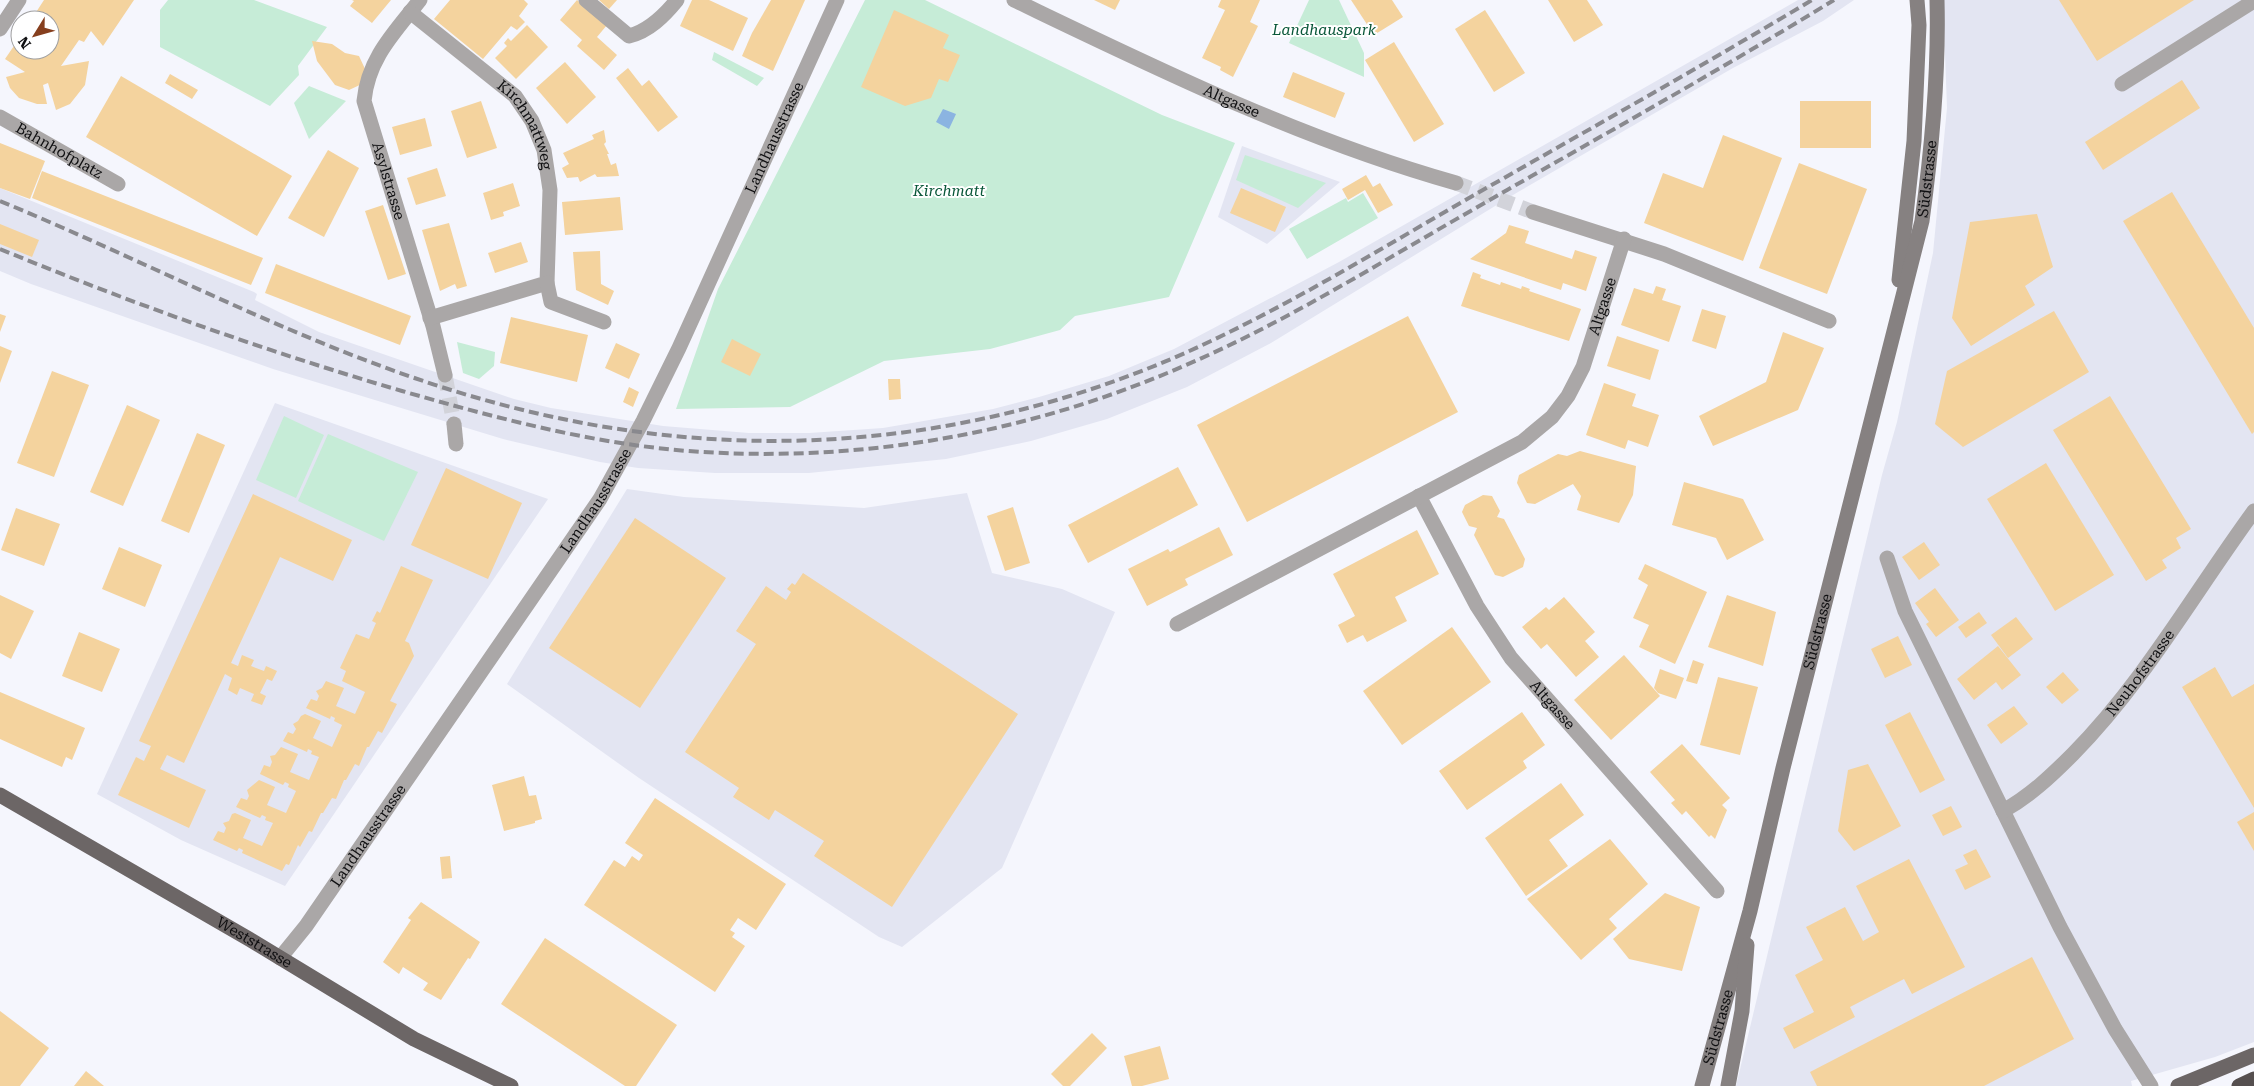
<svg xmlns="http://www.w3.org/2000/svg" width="2254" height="1086" font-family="'Roboto Serif',serif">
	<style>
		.built { fill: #e3e5f2 }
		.green { fill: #c6ecd7 }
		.water { fill: #8bb4e1 }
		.building { fill: #f4d39e }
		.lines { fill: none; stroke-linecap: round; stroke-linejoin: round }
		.street-tunnel { stroke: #d2d3da; stroke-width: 15; stroke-dasharray: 15 8; stroke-linecap: butt }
		.street { stroke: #aaa7a7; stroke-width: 15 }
		.secondary { stroke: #868181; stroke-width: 15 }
		.primary { stroke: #6c6666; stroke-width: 15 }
		.highway { stroke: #554f4f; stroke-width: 15 }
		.rail { stroke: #89898e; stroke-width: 4; stroke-dasharray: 10 5; stroke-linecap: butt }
		.labels { text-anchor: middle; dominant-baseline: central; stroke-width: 4; stroke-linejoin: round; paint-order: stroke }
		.park-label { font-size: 15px; font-style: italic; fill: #085638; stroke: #fff }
		.street-label { font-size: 15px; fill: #0f0f11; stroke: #fff }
	</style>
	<rect width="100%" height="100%" fill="#f5f6fd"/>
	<g class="built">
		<polygon points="1798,0 1854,0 1823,21 1733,68 1518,192 1271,343 1187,387 1107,419 1031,441 946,459 809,473 715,473 638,468 600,462 503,439 273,369 31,284 0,271 0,188 254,292 257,294 255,300 319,332 514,399 551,408 663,426 749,433 809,433 883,428 993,409 1039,397 1109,376 1174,349 1339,262"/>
		<polygon points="1943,0 2254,0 2254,1042 2215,1057 2131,1081 2132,1086 1736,1086 1882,475 1897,422 1933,253 1947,108"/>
		<polygon points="1242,146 1340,182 1267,244 1218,217"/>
		<polygon points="275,403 548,499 285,886 181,840 97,794"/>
		<polygon points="627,489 684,497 864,508 967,493 992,573 1062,589 1115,612 1002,868 902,947 879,937 639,778 507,684"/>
	</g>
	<g class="green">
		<polygon points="168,0 254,0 327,27 298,66 299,75 270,106 160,47 160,10"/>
		<polygon points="865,0 925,0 1162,115 1235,143 1169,297 1075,316 1060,330 990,349 884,361 790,407 676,409 718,289"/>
		<polygon points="1309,0 1339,0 1364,53 1364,77 1289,43"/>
		<polygon points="714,52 764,78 757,86 712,60"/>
		<polygon points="309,86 346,101 309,139 294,103"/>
		<polygon points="1245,155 1326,183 1298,208 1236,180"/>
		<polygon points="1363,193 1378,218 1307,259 1289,229 1346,198 1348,202"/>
		<polygon points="457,342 495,352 494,366 479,379 463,373"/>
		<polygon points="284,416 324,435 296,498 256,480"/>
		<polygon points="328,434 418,472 384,541 298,501"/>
	</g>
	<polygon class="water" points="943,109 956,114 949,129 936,122"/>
	<g class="building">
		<polygon points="44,0 134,0 103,46 91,31 84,42 79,40 61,66 89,61 85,85 70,104 56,110 48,83 43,85 47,104 37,104 19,98 10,88 6,77 25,72 5,59 20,37 20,50 50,50 50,20 31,20"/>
		<polygon points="352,0 391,0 372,23 350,6 354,1"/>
		<polygon points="450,0 524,0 528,4 519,16 525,22 517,30 511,26 483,59 434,19"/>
		<polygon points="577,0 607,25 597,37 617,55 604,70 577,46 582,40 560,20"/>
		<polygon points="599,0 617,0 609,9"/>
		<polygon points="692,0 709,0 748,18 733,51 680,26"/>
		<polygon points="771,0 805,0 773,71 742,56 752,33"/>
		<polygon points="1094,0 1120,0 1115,10"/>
		<polygon points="1221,0 1260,0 1250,22 1258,26 1233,77 1220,70 1221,67 1202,58 1225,10 1218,7"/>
		<polygon points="1351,0 1392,0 1403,17 1374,35"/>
		<polygon points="1548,0 1587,0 1603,25 1574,42"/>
		<polygon points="2059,0 2194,0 2097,61"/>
		<polygon points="894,10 949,35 943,48 960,55 948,82 939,79 931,98 905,106 861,87"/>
		<polygon points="1485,10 1525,73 1494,92 1455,29"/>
		<polygon points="527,25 548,47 516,79 495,58 507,46 504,43 508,38 511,41"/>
		<polygon points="312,41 332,44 345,53 359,56 366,71 362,84 349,90 335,85 317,61"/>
		<polygon points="1394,42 1444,124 1414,142 1365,60"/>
		<polygon points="565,62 596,97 567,124 536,88"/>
		<polygon points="628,68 642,86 649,80 678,117 658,132 616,78"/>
		<polygon points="1293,72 1345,93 1335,118 1283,97"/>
		<polygon points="170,74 198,90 192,99 165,83"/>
		<polygon points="121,76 292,176 257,236 86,137"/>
		<polygon points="2182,80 2200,108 2103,170 2085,142"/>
		<polygon points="481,101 497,148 467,158 451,111"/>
		<rect x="1800" y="101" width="71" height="47"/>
		<polygon points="425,118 432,146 400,155 392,127"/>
		<polygon points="604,130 606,142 604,144 609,154 607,154 611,165 616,163 619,176 597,177 595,174 580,182 578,177 567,178 562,168 569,164 563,153 594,139 592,135"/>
		<polygon points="1723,135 1782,158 1743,261 1644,223 1663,173 1703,188"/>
		<polygon points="0,143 45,161 30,199 0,188"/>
		<polygon points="328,150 359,168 324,237 288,218"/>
		<polygon points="1799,163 1867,189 1827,294 1759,268"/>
		<polygon points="437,168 446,196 416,205 407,178"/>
		<polygon points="42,171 263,258 251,285 32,198"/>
		<polygon points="1366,175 1373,187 1380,183 1393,205 1378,213 1365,190 1348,200 1342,189"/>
		<polygon points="513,183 520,206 503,212 504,216 491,220 483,193"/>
		<polygon points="1241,188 1286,207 1275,232 1230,213"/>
		<polygon points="2172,192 2254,328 2254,432 2252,434 2123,221"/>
		<polygon points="620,197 623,230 565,235 562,202"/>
		<polygon points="383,205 406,274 388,280 365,211"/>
		<polygon points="2037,214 2053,267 2025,286 2035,305 1971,346 1952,318 1970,222"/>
		<polygon points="449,223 467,286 457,289 455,284 440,291 422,230"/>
		<polygon points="0,224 39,240 32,257 0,244"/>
		<polygon points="1509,225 1529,231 1525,243 1572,259 1575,250 1597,257 1586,291 1563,283 1561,290 1470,259 1506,233"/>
		<polygon points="521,242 528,262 495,273 488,253"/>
		<polygon points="600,251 601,284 614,291 608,305 576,290 573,252"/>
		<polygon points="276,264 411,316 400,345 265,293"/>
		<polygon points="1473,272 1481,275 1480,278 1500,285 1501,282 1521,289 1522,286 1530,289 1529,291 1581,309 1569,341 1461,306"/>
		<polygon points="1656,286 1666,289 1662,300 1681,306 1669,342 1621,325 1634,288 1653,294"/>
		<polygon points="1702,309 1726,316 1716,349 1692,341"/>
		<polygon points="2054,311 2089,372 1963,447 1935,424 1947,371"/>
		<polygon points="0,314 6,316 0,332"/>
		<polygon points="1408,316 1458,412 1247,522 1197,425"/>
		<polygon points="511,317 588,335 577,382 500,363"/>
		<polygon points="1783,332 1824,348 1798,410 1713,446 1699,416 1766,382"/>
		<polygon points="1617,336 1659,350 1650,380 1607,366"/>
		<polygon points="732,339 761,354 750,376 721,362"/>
		<polygon points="616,343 640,354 629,379 605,368"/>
		<polygon points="0,346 12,351 0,383"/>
		<polygon points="52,371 89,385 54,477 17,463"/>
		<polygon points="888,379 900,379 901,399 889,400"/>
		<polygon points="1604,383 1636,394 1632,406 1659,415 1648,447 1628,440 1625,449 1586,435"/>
		<polygon points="629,387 639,392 633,407 623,402"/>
		<polygon points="2110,396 2191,529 2176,538 2181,548 2162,560 2167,568 2146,581 2053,430"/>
		<polygon points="127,405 160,420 123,506 90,492"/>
		<polygon points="197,433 225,445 189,533 161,521"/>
		<polygon points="1580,451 1636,466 1633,495 1619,523 1577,510 1581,496 1573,484 1535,504 1527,503 1517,483 1519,475 1558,454 1567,456"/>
		<polygon points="2046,463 2114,575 2055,611 1987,499"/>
		<polygon points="1178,467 1198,505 1088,563 1068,525"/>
		<polygon points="446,468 522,503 488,579 411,545"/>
		<polygon points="1684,482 1743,499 1764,540 1727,560 1716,538 1672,525"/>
		<polygon points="253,494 352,540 333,581 280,557 231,663 238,666 242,655 254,660 251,666 264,671 266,666 277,671 272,681 267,679 260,693 266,696 262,705 251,701 254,694 240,688 237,695 228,690 232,678 225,674 184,763 167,755 160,769 206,790 189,828 118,795 136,757 144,761 151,746 139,741"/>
		<polygon points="1483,495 1492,496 1500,511 1497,517 1504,519 1525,559 1523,567 1503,577 1495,575 1474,535 1477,528 1469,526 1462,512 1465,505"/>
		<polygon points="1013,507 1030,563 1005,571 987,516"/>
		<polygon points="16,508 60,524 44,566 1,550"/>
		<polygon points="635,518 726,578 640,708 549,648"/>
		<polygon points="1219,527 1233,555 1185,579 1188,585 1147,606 1128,569 1168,549 1170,552"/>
		<polygon points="1417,530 1439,574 1395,597 1407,621 1367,642 1363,635 1347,643 1338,625 1355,616 1333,574"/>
		<polygon points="1924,542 1940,565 1919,580 1902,557"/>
		<polygon points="119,547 162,565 145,607 102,589"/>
		<polygon points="1645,564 1707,592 1675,664 1639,647 1649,625 1633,618 1648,585 1638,579"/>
		<polygon points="401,566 433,580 405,641 409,643 414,656 390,701 397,704 382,733 378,731 369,747 367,747 359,766 355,764 346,780 344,780 336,799 332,798 323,813 321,813 312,832 309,831 300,847 298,845 289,865 286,864 282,871 242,853 243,850 239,848 237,851 213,840 218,831 224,833 226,828 223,823 229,821 232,814 235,813 251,820 243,838 262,846 273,823 265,820 266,817 262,815 260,818 236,807 241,798 247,800 249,796 247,790 259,780 275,787 267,805 286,813 296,791 288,787 289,784 285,782 283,785 260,774 264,765 270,767 272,762 270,756 275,755 281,747 298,754 290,772 309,780 319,757 311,754 312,751 308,749 307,752 283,741 288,732 293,734 296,729 293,724 298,721 301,716 305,714 321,721 313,738 332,747 342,725 334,721 335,718 331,716 330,719 306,708 311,699 317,701 319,696 316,691 322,688 326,681 344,688 336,706 355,714 365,692 342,681 346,671 340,668 356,634 369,639 376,623 372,621 377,611 380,613"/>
		<polygon points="803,573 1018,714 892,907 814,856 824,841 775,810 769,820 733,797 739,788 685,752 756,644 736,631 766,586 786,600 791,592 787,589 792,583 795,585"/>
		<polygon points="1935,588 1959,620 1936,637 1926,624 1929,622 1915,603"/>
		<polygon points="0,595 34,611 11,659 0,653"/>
		<polygon points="1727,595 1776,612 1763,666 1708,647"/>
		<polygon points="1564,597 1595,632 1585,641 1599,657 1576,677 1547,644 1541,649 1522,627 1546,607 1549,610"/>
		<polygon points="1979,612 1987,623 1966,638 1958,627"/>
		<polygon points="2016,617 2033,639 2008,658 1991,635"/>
		<polygon points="1452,627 1491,682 1402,745 1363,691"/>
		<polygon points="79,632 120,649 102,692 62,676"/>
		<polygon points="1898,636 1912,665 1885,678 1871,649"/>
		<polygon points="1998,646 2021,675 2002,690 1996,682 1974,700 1957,679"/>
		<polygon points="1624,655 1660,696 1611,740 1574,700"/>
		<polygon points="1693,660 1704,664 1697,684 1686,681"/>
		<polygon points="2215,667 2232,697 2254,684 2254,808 2182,687"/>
		<polygon points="1660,669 1684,678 1676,699 1658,693 1654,688"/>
		<polygon points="2063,672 2079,690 2062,704 2046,687"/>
		<polygon points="1718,677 1758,687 1740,755 1700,745"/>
		<polygon points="0,692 85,728 72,760 66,757 62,767 0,739"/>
		<polygon points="2014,706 2028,724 2001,744 1987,725"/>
		<polygon points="1522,712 1545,745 1523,761 1527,768 1467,810 1439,771"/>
		<polygon points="1910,712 1945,780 1920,793 1885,725"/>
		<polygon points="1682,744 1730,798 1722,805 1727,810 1715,839 1711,835 1709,837 1686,811 1682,815 1671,803 1675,800 1650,772"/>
		<polygon points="1868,764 1901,826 1854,851 1838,831 1848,770"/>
		<polygon points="524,776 529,796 536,795 542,819 535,821 535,823 504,831 492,785"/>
		<polygon points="1561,783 1584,815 1549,840 1568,866 1526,896 1485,838"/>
		<polygon points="655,798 786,884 756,930 738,918 730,930 735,933 732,937 745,946 715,992 584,905 614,860 625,867 632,856 639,861 643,855 625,843"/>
		<polygon points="1951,806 1962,827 1943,836 1932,815"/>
		<polygon points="2254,812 2254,851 2237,822"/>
		<polygon points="1610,839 1648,884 1609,919 1617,928 1581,960 1527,899"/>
		<polygon points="1976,849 1991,877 1965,890 1955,870 1968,864 1963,855"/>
		<polygon points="450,856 452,878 442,879 440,857"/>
		<polygon points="1909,859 1965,967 1912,994 1904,979 1850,1007 1855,1017 1794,1049 1783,1028 1814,1012 1795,975 1823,960 1806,927 1845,907 1863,941 1879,932 1856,886"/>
		<polygon points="1665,893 1700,907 1682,971 1629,959 1613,939"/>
		<polygon points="421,902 480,942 470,959 468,958 441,1000 423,990 428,983 403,967 399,974 383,962 411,920 408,918"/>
		<polygon points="545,938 677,1025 636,1086 625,1086 501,1004"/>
		<polygon points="2032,957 2074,1039 1984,1086 1817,1086 1810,1072"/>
		<polygon points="0,1011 49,1048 20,1086 0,1086"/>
		<polygon points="1092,1033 1107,1048 1070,1086 1063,1086 1051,1074"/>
		<polygon points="1160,1046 1169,1079 1142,1086 1132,1086 1124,1056"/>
		<polygon points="86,1071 104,1086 74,1086"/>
	</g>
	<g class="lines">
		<g class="street-tunnel">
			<polyline points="1456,183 1533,212"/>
			<polyline points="445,375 454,424"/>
		</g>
		<g class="street">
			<path id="s1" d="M 420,0 C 395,32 368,58 364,101 L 433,326 L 445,375"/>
			<path d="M 586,0 L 629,36 C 649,31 664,16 677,0"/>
			<path id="s2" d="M 1014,0 C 1160,70 1300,139 1456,183"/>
			<path id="s3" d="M 410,12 L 515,96 L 532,121 L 544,150 L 550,190 L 547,283 L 430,318"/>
			<polyline points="0,29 19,0"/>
			<polyline points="2122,84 2254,1"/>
			<path id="s4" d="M 0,117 L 118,184"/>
			<polyline points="1533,212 1664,254 1829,321"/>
			<polyline points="547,283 551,302 604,322"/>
			<polyline points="454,424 456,444"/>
			<path id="s5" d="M 1419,496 L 1477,606 L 1511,658 L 1717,891"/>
			<polyline points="1887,558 1905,611 2060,927 2115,1029 2151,1086"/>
			<path id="s6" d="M 1177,624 L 1522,442 L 1552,417 L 1568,396 L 1583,367 L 1624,239"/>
			<path id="s7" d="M 2003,811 C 2030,796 2051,776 2073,754 C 2144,682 2194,593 2254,511"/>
			<path id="s8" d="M 280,958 L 306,926 L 600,499 L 643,421 L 679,348 L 837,0"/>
		</g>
		<g class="secondary">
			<polyline points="1899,280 1914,141 1919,25 1917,0"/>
			<path id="s9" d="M 1702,1086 L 1750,911 L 1783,768 L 1922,221 C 1932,148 1939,75 1937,0"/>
			<polyline points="1728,1086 1742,1011 1747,945"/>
		</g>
		<g class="primary">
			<path id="s10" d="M 0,795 L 249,939 L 414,1039 L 511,1086"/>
			<polyline points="2178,1086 2254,1055"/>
		</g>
		<polyline class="highway" points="2239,1086 2254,1079"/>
		<g class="rail">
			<path d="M 0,201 C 170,271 333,362 511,407 C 740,466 969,448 1185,353 C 1281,310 1372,254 1462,202 C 1579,135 1697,69 1812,0"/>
			<path d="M 0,249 C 131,303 265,351 402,391 C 500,419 600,446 703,452 C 869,462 1033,432 1186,365 C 1286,322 1379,263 1474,209 C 1594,140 1715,73 1834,0"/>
		</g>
	</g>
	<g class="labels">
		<g class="park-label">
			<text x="1324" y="30">Landhauspark</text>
			<text x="949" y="191">Kirchmatt</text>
		</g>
		<g class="street-label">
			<text stroke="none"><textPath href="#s2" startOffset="240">Altgasse</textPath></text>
			<text stroke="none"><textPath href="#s3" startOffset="165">Kirchmattweg</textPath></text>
			<text stroke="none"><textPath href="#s8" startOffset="961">Landhausstrasse</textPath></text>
			<text stroke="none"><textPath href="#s4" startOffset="68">Bahnhofplatz</textPath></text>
			<text stroke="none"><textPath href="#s9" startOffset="935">Südstrasse</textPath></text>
			<text stroke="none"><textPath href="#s1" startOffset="201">Asylstrasse</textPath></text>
			<text stroke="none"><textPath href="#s6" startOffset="552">Altgasse</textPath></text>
			<text stroke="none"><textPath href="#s8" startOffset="556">Landhausstrasse</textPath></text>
			<text stroke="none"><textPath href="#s9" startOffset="469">Südstrasse</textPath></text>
			<text stroke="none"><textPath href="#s7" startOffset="196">Neuhofstrasse</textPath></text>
			<text stroke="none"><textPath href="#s5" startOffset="249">Altgasse</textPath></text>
			<text stroke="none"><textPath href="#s8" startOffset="151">Landhausstrasse</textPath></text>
			<text stroke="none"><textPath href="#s10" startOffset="294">Weststrasse</textPath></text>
			<text stroke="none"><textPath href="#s9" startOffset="61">Südstrasse</textPath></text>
		</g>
	</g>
	<g transform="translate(35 35) rotate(233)"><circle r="24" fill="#ffffff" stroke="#9f9fa0"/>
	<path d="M0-4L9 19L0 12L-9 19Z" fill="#863f1e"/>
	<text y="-8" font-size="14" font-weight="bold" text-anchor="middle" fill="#0f0f11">N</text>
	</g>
</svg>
